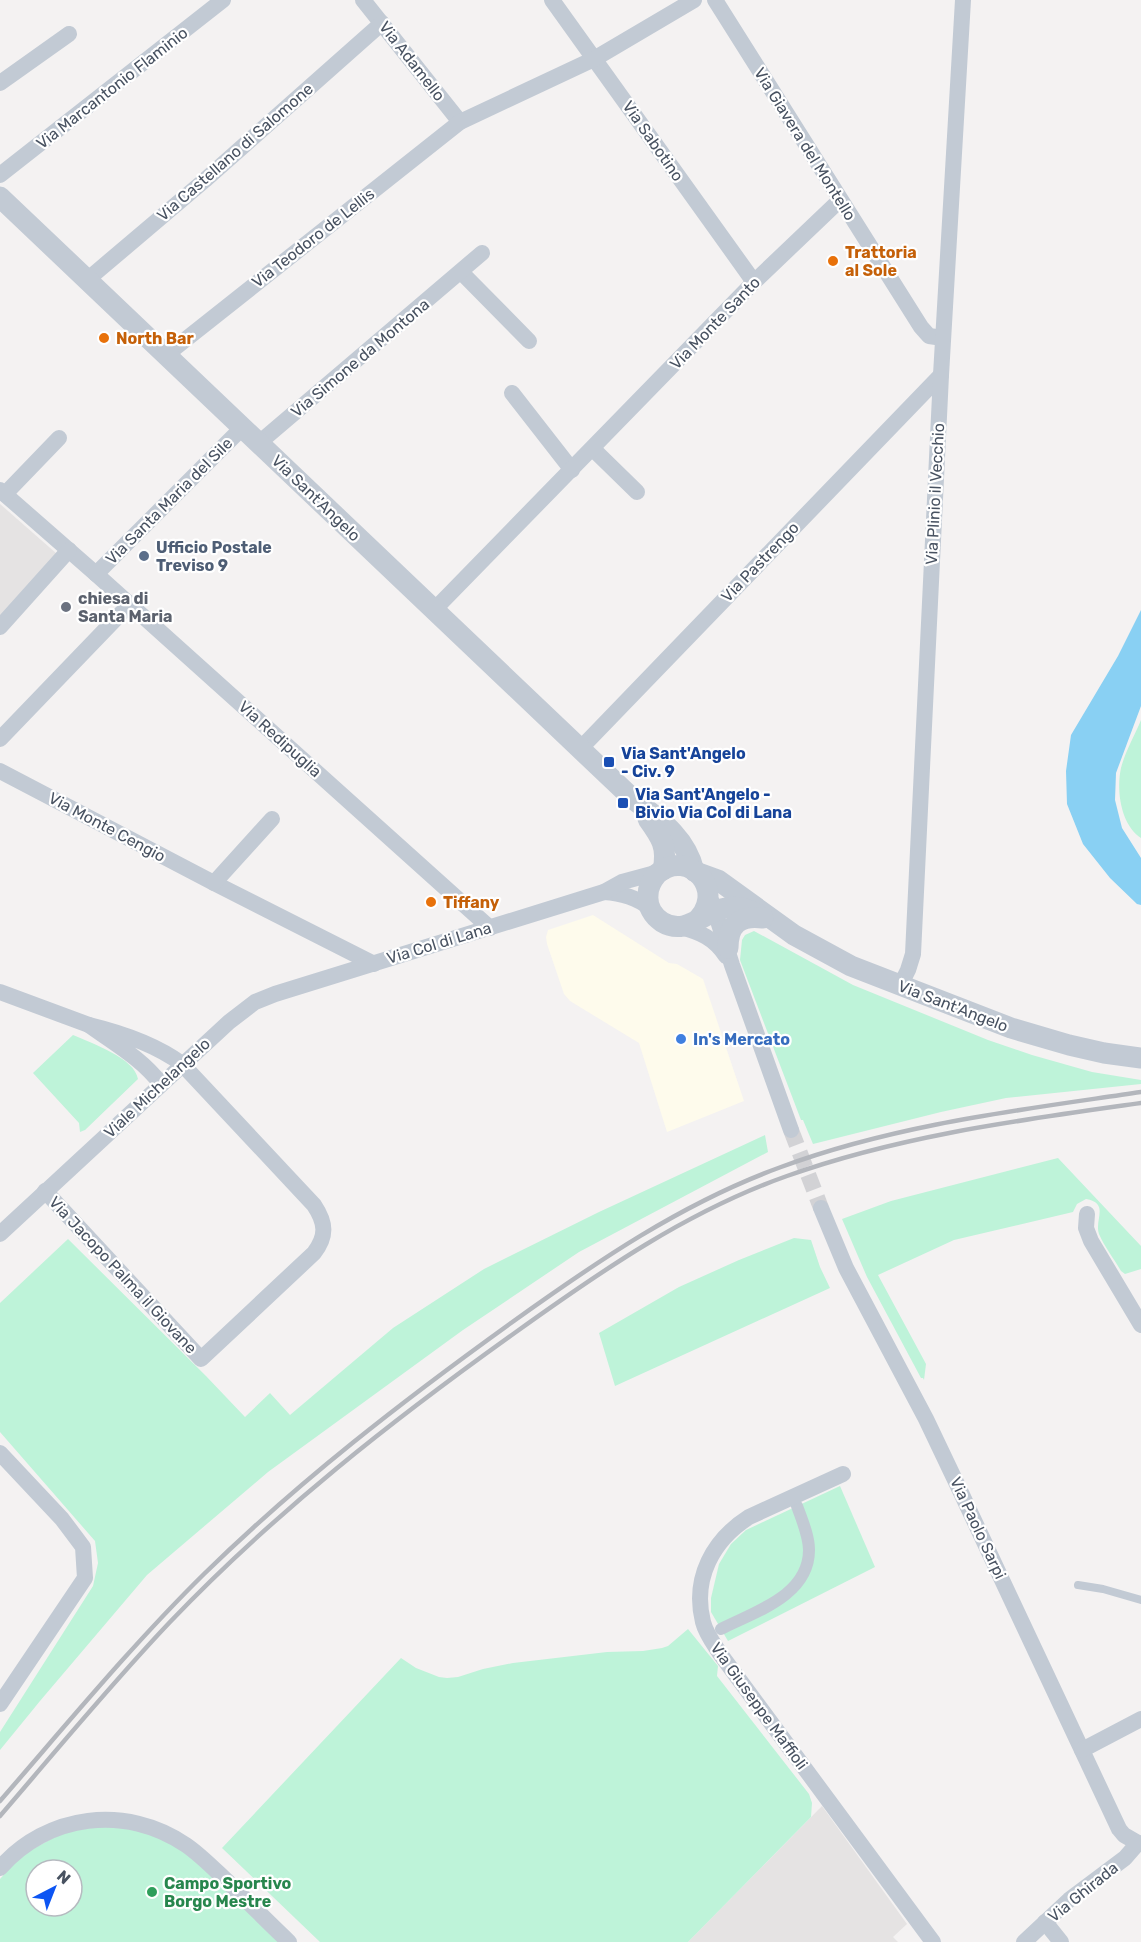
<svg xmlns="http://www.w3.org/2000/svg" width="1141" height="1942" font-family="Rubik,sans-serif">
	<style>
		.commercial { fill: #fefbec }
		.education { fill: #e5e3e3 }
		.green { fill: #bef3d9; fill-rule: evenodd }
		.water { fill: #89d0f3 }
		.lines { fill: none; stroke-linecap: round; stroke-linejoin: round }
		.minor-tunnel { stroke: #d2d2d5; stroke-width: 16; stroke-dasharray: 16 8; stroke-linecap: butt }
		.service { stroke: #c2cad4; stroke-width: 8 }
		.pedestrian { stroke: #c2cad4; stroke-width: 12 }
		.minor { stroke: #c2cad4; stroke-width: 16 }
		.tertiary { stroke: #c2cad4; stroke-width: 21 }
		.rail { stroke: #b3b6bc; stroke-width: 4.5 }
		.food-dot { fill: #e8710a; stroke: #fff; stroke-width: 2 }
		.service-dot { fill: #5c6f8a; stroke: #fff; stroke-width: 2 }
		.worship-dot { fill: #6b7280; stroke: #fff; stroke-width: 2 }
		.transit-dot { fill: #1a4fb4; stroke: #fff; stroke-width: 2 }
		.shop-dot { fill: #3f7fe0; stroke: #fff; stroke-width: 2 }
		.leisure-dot { fill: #2e9e5b; stroke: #fff; stroke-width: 2 }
		.labels { text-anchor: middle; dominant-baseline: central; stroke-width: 4.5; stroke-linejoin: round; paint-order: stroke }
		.street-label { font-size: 16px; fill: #485261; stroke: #fff }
		.food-label { font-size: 16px; font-weight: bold; fill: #c56008; stroke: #fff; text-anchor: start }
		.service-label { font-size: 16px; font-weight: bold; fill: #4e5e75; stroke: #fff; text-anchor: start }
		.worship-label { font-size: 16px; font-weight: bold; fill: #5b616d; stroke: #fff; text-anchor: start }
		.transit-label { font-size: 16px; font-weight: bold; fill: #164399; stroke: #fff; text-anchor: start }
		.shop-label { font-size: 16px; font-weight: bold; fill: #366cbe; stroke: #fff; text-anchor: start }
		.leisure-label { font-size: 16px; font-weight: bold; fill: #27864d; stroke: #fff; text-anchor: start }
	</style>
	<rect width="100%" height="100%" fill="#f4f2f2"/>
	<polygon class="commercial" points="593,915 669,963 677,964 703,979 744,1101 667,1132 639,1043 570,1001 564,994 547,944 546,937 548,930"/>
	<g class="education">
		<polygon points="0,504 57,554 0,618"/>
		<polygon points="822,1806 907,1924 893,1937 898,1942 688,1942"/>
	</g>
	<g class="green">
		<path d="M 1141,720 L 1141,838 C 1121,825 1116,791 1121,768 C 1125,752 1135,735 1141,720 Z"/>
		<polygon points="754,931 853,985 988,1040 1032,1055 1092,1072 1141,1080 1141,1084 1006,1098 941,1112 813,1144 803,1120 801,1120 740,960 742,940 745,935"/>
		<path d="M 73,1035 C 91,1043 135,1058 138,1079 L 85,1130 L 80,1132 L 79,1123 L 33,1073 Z"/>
		<polygon points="765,1135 768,1152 579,1252 463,1330 268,1472 147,1575 40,1701 0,1750 0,1732 93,1586 98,1563 95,1541 0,1432 0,1303 68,1239 206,1376 245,1417 270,1393 290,1415 393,1328 484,1269 599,1212"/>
		<path d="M 1058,1158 L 1141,1246 L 1141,1269 L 1125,1274 L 1121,1271 C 1114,1259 1104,1246 1099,1234 C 1094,1220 1110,1203 1086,1199 L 1077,1204 L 1073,1212 L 954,1240 L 878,1275 L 926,1364 L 924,1380 L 923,1378 L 921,1378 L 867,1277 L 842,1219 L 891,1201 Z"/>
		<polygon points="794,1238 811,1240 820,1267 830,1288 615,1386 599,1333 679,1287 739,1260"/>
		<polygon points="840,1486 875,1567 728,1641 711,1612 711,1598 719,1564 731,1544 746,1530"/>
		<polygon points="688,1629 718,1666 717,1676 809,1794 812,1803 811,1817 688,1942 320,1942 222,1848 401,1658 416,1668 439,1677 447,1678 458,1677 483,1669 513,1663 607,1652 643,1651 662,1648 668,1646"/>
		<path d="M 75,1826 L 134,1826 L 181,1847 L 283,1942 L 0,1942 L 0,1879 L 22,1855 ZM 36,1870 L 72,1870 L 72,1906 L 36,1906 Z"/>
	</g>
	<polygon class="water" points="1141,610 1141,706 1116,773 1115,800 1122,828 1141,858 1141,905 1137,904 1110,878 1083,844 1067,804 1066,771 1071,735 1118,656"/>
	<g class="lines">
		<polyline class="minor-tunnel" points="791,1130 821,1208"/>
		<polyline class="service" points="1078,1585 1103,1589 1141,1600"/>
		<path class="pedestrian" d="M 721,1629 C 754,1612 809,1596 809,1550 C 809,1536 802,1520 797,1506"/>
		<g class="minor">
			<polyline points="363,0 460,122"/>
			<polyline points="552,0 754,282"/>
			<polyline points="715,0 921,327 929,336 943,338"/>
			<polyline points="0,83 69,34"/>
			<polyline points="0,175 223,0"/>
			<polyline points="461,272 529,341"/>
			<polyline points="87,280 205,180 382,23"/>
			<polyline points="166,355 460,122 594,59 694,0"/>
			<polyline points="512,393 572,470"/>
			<polyline points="259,443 482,253"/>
			<polyline points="593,449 637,492"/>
			<polyline points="0,490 96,574 490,928"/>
			<polyline points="5,494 59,438"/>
			<polyline points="96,574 242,428"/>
			<polyline points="434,610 754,282 840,200"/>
			<polyline points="0,627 69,550"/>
			<polyline points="0,739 129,605"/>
			<polyline points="580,749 941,375"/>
			<polyline points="0,771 214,883 374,964"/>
			<polyline points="214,883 272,819"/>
			<path d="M 604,892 C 622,893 636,897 650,908"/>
			<polyline points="712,902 732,965 791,1130"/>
			<path d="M 680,927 C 700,932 714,938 726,956"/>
			<polyline points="900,986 908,970 913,954 941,375 963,0"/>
			<polyline points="0,992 89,1025"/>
			<path d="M 45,1191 L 201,1359 L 314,1253 C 327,1236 326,1223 314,1205 L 182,1064 C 155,1044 122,1033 89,1025 C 115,1044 141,1058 161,1084"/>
			<polyline points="821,1208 846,1268 926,1419 956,1482 1119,1829 1124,1835 1138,1843"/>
			<polyline points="1087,1214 1086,1228 1091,1241 1141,1325"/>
			<polyline points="0,1234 229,1022 255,1002 275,994 604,892 622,882 659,872"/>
			<polyline points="0,1453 62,1519 83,1547 85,1578 0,1704"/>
			<path d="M 843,1474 L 749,1517 C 713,1540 692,1578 703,1622 C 706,1634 714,1644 721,1655 L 933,1942"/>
			<polyline points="1082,1750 1141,1719"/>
			<path d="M 0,1868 C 47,1814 126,1804 186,1845 C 202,1856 216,1871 230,1884 C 250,1904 269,1923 289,1942"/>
			<polyline points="1045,1922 1061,1942"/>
			<polyline points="1024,1942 1069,1900 1125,1858 1138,1843"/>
		</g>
		<g class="tertiary">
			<path d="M 0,197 L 633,799 C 659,819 686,837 694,871"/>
			<path d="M 648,819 C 661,837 668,847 663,870"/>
			<polyline points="696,872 718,880 794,935 851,966 1011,1028 1069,1045 1104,1053 1141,1058"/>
			<path d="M 694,923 C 730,893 689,846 657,874 C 652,880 648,887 648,895 C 647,906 653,916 662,922 C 695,942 713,889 757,914"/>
			<path d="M 728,948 C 728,924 740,915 763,918"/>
		</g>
		<g class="rail">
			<path d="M 0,1801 C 67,1724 132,1645 204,1574 C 299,1481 404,1400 511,1323 C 596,1262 682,1203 781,1167 C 897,1124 1020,1110 1141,1092"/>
			<path d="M 0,1816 C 56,1751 111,1684 170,1622 C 274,1513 394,1419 516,1332 C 601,1271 688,1211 787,1176 C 902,1135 1021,1120 1141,1103"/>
		</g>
	</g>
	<g class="food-dot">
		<circle cx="833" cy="261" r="6"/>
		<circle cx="104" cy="338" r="6"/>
		<circle cx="431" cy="902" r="6"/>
	</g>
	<circle class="service-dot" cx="144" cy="556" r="6"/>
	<circle class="worship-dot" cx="66" cy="607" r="6"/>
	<g class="transit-dot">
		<rect x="603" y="756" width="12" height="12" rx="3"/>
		<rect x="617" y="797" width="12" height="12" rx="3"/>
	</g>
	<circle class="shop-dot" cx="681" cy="1039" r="6"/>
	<circle class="leisure-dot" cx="152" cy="1892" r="6"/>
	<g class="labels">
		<g class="street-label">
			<text transform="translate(412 61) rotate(52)">Via Adamello</text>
			<text transform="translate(112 88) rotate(-38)">Via Marcantonio Flaminio</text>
			<text transform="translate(653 141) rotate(55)">Via Sabotino</text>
			<text transform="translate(805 144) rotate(58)">Via Giavera del Montello</text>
			<text transform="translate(235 152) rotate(-41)">Via Castellano di Salomone</text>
			<text transform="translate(313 238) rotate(-38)">Via Teodoro de Lellis</text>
			<text transform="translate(715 323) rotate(-46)">Via Monte Santo</text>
			<text transform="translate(360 358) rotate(-40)">Via Simone da Montona</text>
			<text transform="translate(935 494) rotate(-87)">Via Plinio il Vecchio</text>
			<text transform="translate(316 498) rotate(44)">Via Sant'Angelo</text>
			<text transform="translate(169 501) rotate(-45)">Via Santa Maria del Sile</text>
			<text transform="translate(760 562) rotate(-46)">Via Pastrengo</text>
			<text transform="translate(280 739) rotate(42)">Via Redipuglia</text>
			<text transform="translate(107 827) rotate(28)">Via Monte Cengio</text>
			<text transform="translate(439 943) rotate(-17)">Via Col di Lana</text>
			<text transform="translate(953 1006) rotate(21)">Via Sant'Angelo</text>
			<text transform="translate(157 1088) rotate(-43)">Viale Michelangelo</text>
			<text transform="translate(123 1275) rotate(47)">Via Jacopo Palma il Giovane</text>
			<text transform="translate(978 1528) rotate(65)">Via Paolo Sarpi</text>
			<text transform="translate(759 1706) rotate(54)">Via Giuseppe Maffioli</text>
			<text transform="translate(1083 1892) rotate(-39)">Via Ghirada</text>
		</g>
		<g class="food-label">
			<text x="845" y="252">Trattoria<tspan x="845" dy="18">al Sole</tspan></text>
			<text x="116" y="338">North Bar</text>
			<text x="443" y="902">Tiffany</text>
		</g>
		<g class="service-label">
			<text x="156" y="547">Ufficio Postale<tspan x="156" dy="18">Treviso 9</tspan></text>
		</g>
		<g class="worship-label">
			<text x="78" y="598">chiesa di<tspan x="78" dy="18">Santa Maria</tspan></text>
		</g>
		<g class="transit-label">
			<text x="621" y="753">Via Sant'Angelo<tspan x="621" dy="18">- Civ. 9</tspan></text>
			<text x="635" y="794">Via Sant'Angelo -<tspan x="635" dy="18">Bivio Via Col di Lana</tspan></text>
		</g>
		<g class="shop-label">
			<text x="693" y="1039">In's Mercato</text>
		</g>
		<g class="leisure-label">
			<text x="164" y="1883">Campo Sportivo<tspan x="164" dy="18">Borgo Mestre</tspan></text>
		</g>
	</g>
	<g transform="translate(54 1888) rotate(42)"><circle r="28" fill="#ffffff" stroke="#b6bac0" stroke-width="1.5"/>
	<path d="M0-4.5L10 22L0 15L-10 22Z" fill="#0d55f3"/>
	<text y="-9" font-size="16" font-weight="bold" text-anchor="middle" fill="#485261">N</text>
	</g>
</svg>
